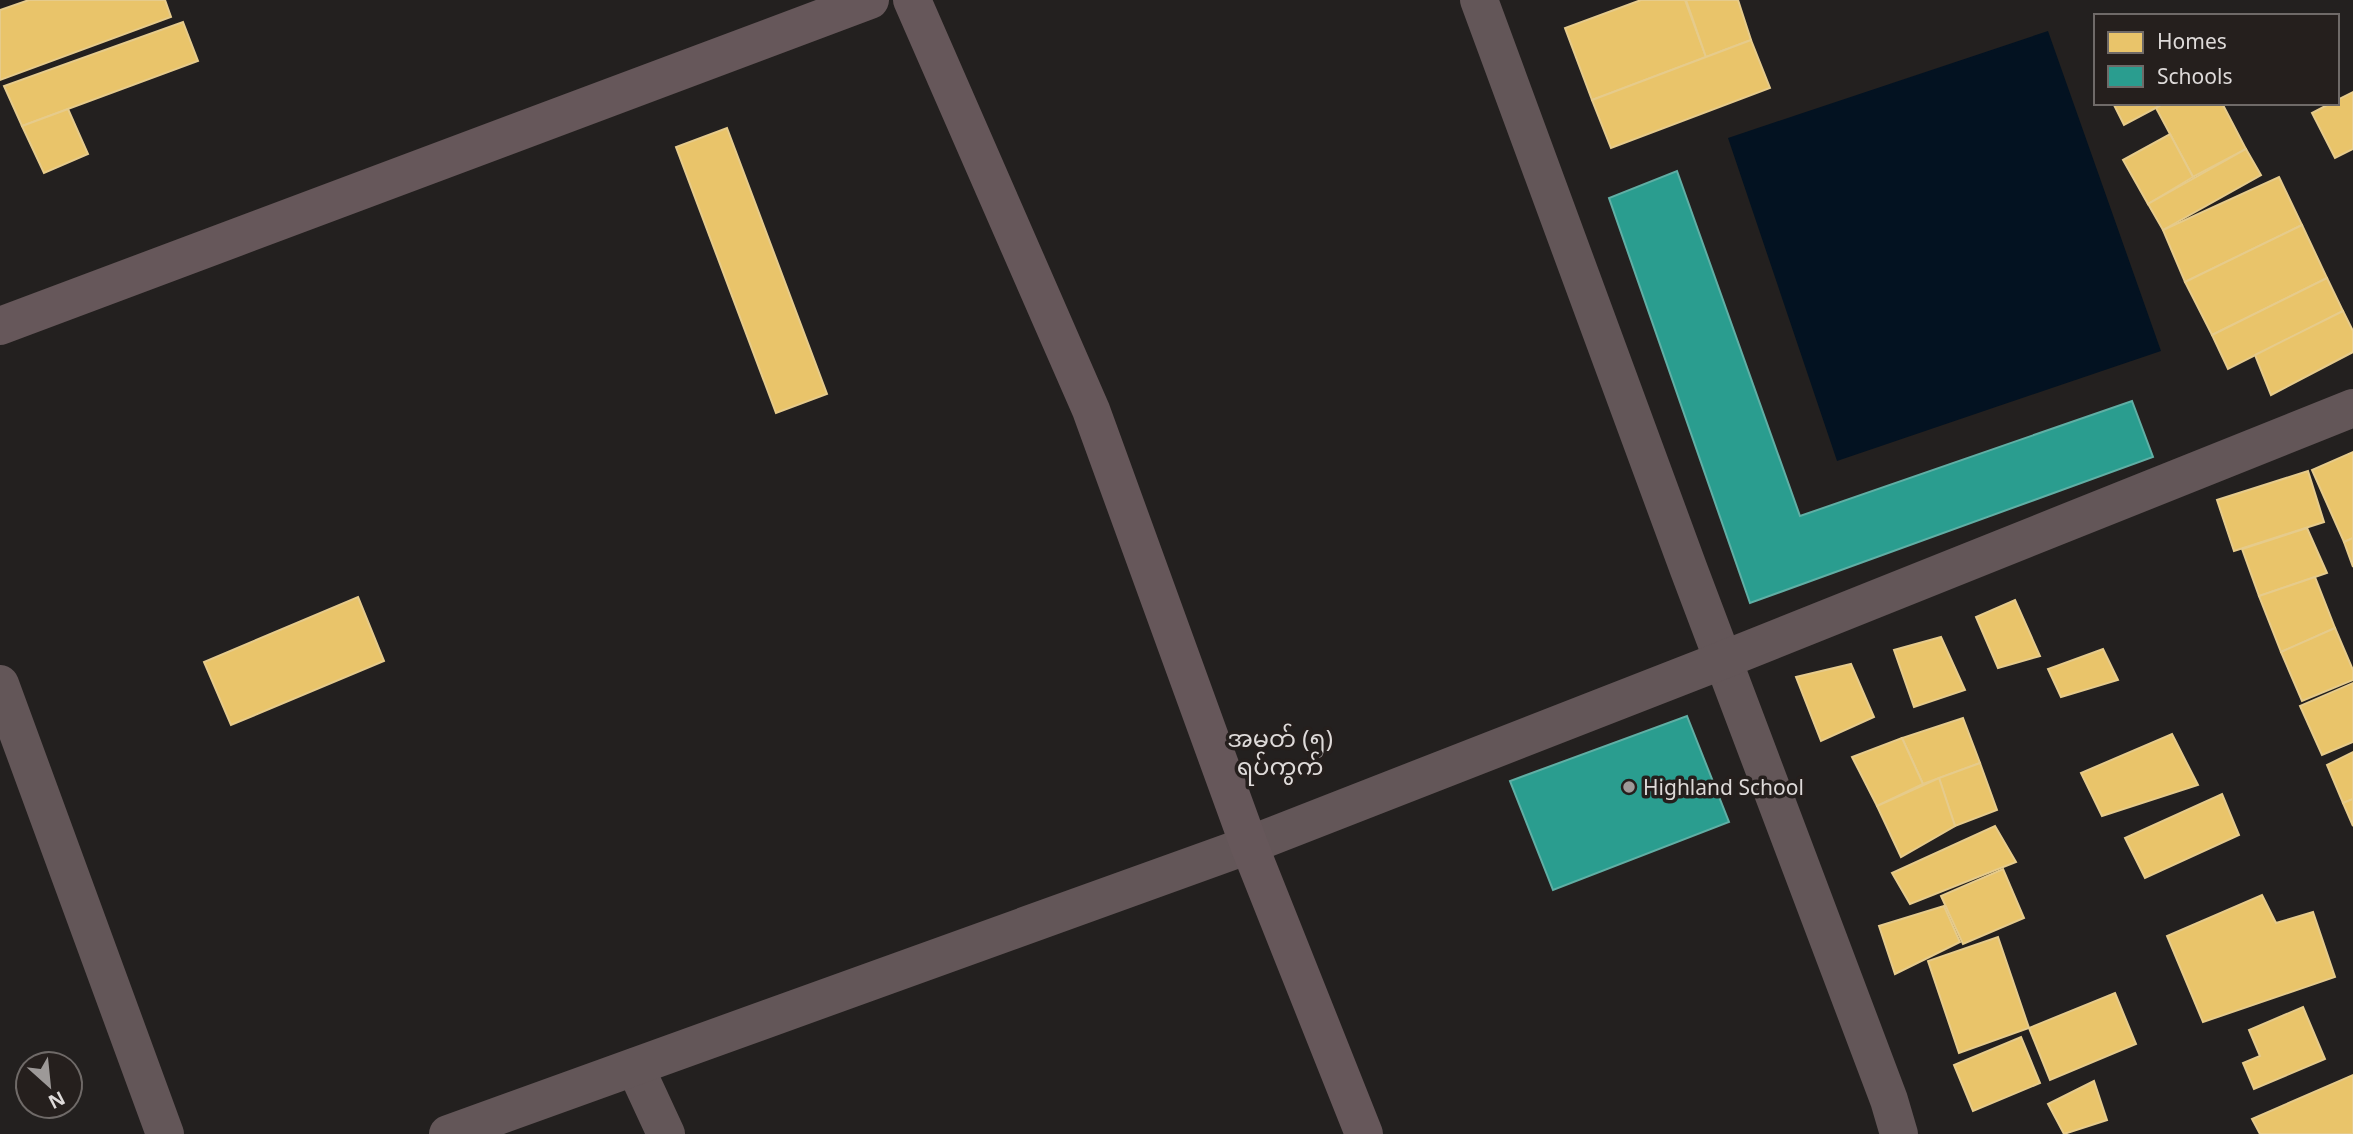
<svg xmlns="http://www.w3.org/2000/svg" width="2353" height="1134" font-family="'Noto Sans','Noto Sans Myanmar',sans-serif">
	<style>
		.water { fill: #031221 }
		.homes { fill: #e9c46a; stroke: #e6cb8b; stroke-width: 2 }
		.schools { fill: #2a9d8f; stroke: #60afa5; stroke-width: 2 }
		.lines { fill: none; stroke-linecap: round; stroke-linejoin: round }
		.street { stroke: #635658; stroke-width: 38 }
		.secondary { stroke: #66575a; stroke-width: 38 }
		.poi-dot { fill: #9d9998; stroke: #251f1d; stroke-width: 2.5 }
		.labels { text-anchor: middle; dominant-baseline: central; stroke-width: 7; stroke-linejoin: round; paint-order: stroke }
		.poi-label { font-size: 21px; fill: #dedad9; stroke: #251f1d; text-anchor: start }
		.quarter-label { font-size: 24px; fill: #dedad9; stroke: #251f1d }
	</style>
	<rect width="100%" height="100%" fill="#23201f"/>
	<polygon class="water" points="2048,31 2161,351 1837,461 1728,138"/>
	<g class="homes">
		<polygon points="29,0 165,0 171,17 0,80 0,10"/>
		<polygon points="1641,0 1685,0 1706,57 1592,100 1565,28"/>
		<polygon points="1686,0 1738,0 1751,40 1706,57"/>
		<polygon points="183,22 198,61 22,126 4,86"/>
		<polygon points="1751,40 1770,88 1611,148 1592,100"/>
		<polygon points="2353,92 2353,149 2335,158 2312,113 2331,103 2337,103 2337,100"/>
		<polygon points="2113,103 2165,103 2124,125"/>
		<polygon points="2165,103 2222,103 2246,149 2193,177 2156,108"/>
		<polygon points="68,109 88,154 44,173 22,126"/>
		<polygon points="727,128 827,394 776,413 676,147"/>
		<polygon points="2170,134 2193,177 2148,204 2123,160"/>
		<polygon points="2246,149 2261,175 2163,230 2148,204"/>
		<polygon points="2279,177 2302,225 2185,282 2163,230"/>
		<polygon points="2302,225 2327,278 2212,335 2185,282"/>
		<polygon points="2327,278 2343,311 2228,369 2212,335"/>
		<polygon points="2343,311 2353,331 2353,352 2271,395 2255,355"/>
		<polygon points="2353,452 2353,538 2344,542 2312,470"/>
		<polygon points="2308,471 2324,522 2234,551 2217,500"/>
		<polygon points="2307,528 2327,573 2259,596 2242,549"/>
		<polygon points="2353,538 2353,567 2344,542"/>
		<polygon points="2315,577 2335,628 2281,652 2259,596"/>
		<polygon points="358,597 384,661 231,725 204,662"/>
		<polygon points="2015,600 2040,656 1998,668 1976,617"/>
		<polygon points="2335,628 2353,670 2353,680 2302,701 2281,652"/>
		<polygon points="1941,637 1965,690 1914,707 1894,650"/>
		<polygon points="2103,649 2118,680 2061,697 2048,669"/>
		<polygon points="1851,664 1874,717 1821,741 1796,677"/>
		<polygon points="2353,683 2353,742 2322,755 2300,706"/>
		<polygon points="1963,718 1980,763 1923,784 1902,738"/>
		<polygon points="2172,734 2198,785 2102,816 2081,773"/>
		<polygon points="1902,738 1923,784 1877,806 1852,757"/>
		<polygon points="2353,752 2353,799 2343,803 2327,765"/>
		<polygon points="1980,763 1997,810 1955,826 1939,778"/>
		<polygon points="1939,778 1955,826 1901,857 1877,806"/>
		<polygon points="2222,794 2239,835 2145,878 2125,838"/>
		<polygon points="2353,799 2353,826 2343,803"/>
		<polygon points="1995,826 2016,862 1910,904 1892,873"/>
		<polygon points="2003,869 2024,918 1963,944 1941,896"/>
		<polygon points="2262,895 2276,923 2313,912 2335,977 2203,1022 2167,936"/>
		<polygon points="1944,906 1960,942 1895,974 1879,926"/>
		<polygon points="1998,937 2029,1028 1959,1053 1928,961"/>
		<polygon points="2115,993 2136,1044 2050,1080 2029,1028"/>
		<polygon points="2303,1007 2325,1059 2254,1089 2243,1063 2260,1056 2249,1030"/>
		<polygon points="2021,1037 2040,1083 1973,1111 1954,1065"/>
		<polygon points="2353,1075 2353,1134 2260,1134 2252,1119"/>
		<polygon points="2094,1081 2107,1120 2064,1134 2048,1104"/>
	</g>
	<g class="schools">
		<polygon points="1677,171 1800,516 2132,401 2153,457 1750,603 1609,198"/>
		<polygon points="1687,716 1729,822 1553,890 1510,781"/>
	</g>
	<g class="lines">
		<g class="street">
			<polyline points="1479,0 1689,570 1889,1100 1899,1134"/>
			<polyline points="0,684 165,1134"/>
			<polyline points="635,1067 666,1134"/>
			<polyline points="448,1134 1249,845 1723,660 2353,408"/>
		</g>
		<g class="secondary">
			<polyline points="912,0 1091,410 1249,845 1364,1134"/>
			<polyline points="0,326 870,0"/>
		</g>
	</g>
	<circle class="poi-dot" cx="1629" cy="787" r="7"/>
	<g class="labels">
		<g class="poi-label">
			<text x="1643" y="787">Highland School</text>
		</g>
		<g class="quarter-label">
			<text x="1280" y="737">အမှတ် (၅)<tspan x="1280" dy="28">ရပ်ကွက်</tspan></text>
		</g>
	</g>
	<rect x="2094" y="14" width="245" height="91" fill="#251f1d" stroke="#6f6a68" stroke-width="2"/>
	<rect x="2108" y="32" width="35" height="21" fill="#e9c46a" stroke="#6f6a68" stroke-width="2"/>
	<text x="2157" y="49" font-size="21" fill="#dedad9">Homes</text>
	<rect x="2108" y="66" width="35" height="21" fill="#2a9d8f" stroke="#6f6a68" stroke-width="2"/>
	<text x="2157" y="84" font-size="21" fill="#dedad9">Schools</text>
	<g transform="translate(49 1085) rotate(153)"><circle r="33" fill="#251f1d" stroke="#6f6a68" stroke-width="2"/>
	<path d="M0-5L12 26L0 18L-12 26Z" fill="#9d9998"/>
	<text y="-10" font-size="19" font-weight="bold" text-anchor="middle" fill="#dedad9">N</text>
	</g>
</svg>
